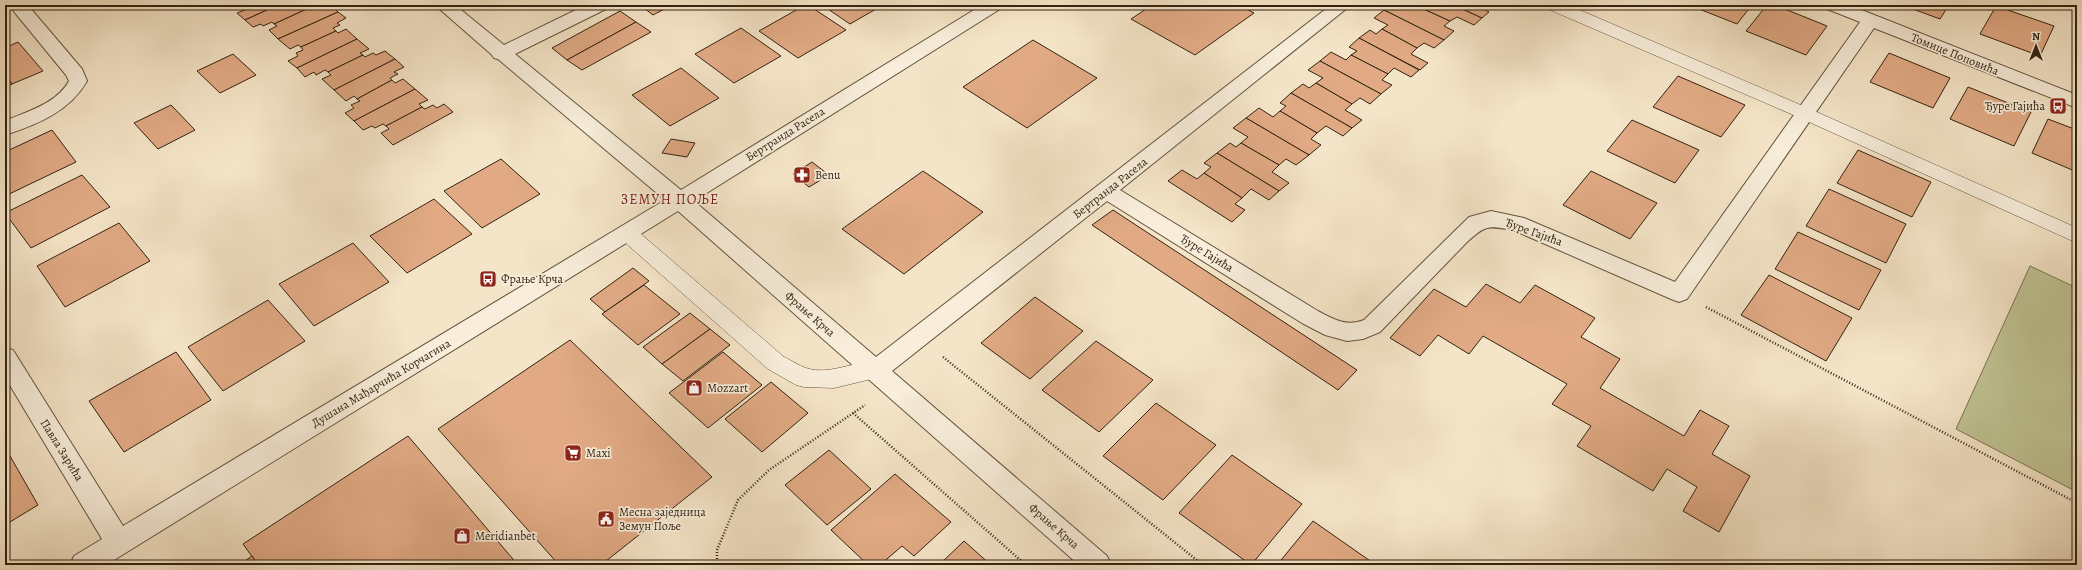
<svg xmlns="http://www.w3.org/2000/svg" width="2082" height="570" font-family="Alegreya,serif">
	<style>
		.green { fill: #c0c393; stroke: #797352 }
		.building { fill: #e1aa85; stroke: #322310 }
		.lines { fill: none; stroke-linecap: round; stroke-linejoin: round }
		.lane-casing { stroke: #63543e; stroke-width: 1 }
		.street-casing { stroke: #63543e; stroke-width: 2 }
		.path { stroke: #322310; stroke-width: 2.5; stroke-dasharray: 1 2; stroke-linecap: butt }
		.lane { fill: #f8eedb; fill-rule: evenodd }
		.street { fill: #f8eedb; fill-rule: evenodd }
		.labels { text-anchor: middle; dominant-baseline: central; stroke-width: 3.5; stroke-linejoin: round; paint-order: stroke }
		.street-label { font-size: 12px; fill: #322310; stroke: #f8eedb }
		.poi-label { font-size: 12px; fill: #322310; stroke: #f8eedb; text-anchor: start }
		.quarter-label { font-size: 14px; letter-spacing: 1px; fill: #7a1f14; stroke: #f8eedb }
	</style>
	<rect width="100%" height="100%" fill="#f5e5c8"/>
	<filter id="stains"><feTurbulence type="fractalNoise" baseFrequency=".005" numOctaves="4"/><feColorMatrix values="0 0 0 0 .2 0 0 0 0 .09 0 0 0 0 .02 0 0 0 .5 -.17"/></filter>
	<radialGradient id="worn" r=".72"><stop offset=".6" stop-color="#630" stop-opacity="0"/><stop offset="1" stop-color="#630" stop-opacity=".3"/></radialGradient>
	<polygon class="green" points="2030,266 2077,288 2077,492 1956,429"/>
	<g class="building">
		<polygon points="247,5 278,5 245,20 237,13 247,9 244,7"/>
		<polygon points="278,5 308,5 306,6 309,8 274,24 272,22 263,26 261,24 253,27 245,20"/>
		<polygon points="328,5 331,5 338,12 278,39 269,30 277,26 274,24 309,8 311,10 319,6 321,8"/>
		<polygon points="532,5 548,5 538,10"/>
		<polygon points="640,5 672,5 653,15"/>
		<polygon points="805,5 808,5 846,30 798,58 759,31"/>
		<polygon points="822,5 883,5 850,24"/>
		<polygon points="1152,5 1239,5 1254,13 1195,55 1131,19"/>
		<polygon points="1390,5 1402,5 1409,8 1415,5 1450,21 1444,26 1454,31 1444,40 1384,10"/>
		<polygon points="1415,5 1454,5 1482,18 1474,25 1457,17 1450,21"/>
		<polygon points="1454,5 1475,5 1489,12 1482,18"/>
		<polygon points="1689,5 1752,5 1737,24"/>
		<polygon points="1767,5 1775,5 1827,26 1806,55 1746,31"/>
		<polygon points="1902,5 1949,5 1940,19"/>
		<polygon points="1996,6 2054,26 2040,56 1980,34"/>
		<polygon points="1384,10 1444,40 1434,48 1424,43 1417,48 1382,29 1388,25 1374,18"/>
		<polygon points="620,11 636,22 567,60 552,48"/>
		<polygon points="338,12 346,18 337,23 340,25 333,28 336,31 301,47 298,45 290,49 278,39"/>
		<polygon points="636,22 651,32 582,70 567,60"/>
		<polygon points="741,28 781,56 734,83 695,54"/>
		<polygon points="346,29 357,39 297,68 288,61 298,56 296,53 303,50 301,47 336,31 338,33"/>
		<polygon points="1382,29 1417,48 1411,54 1428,63 1420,70 1359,38 1370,30 1376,34"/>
		<polygon points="1359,38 1419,70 1411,77 1394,68 1388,74 1351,55 1357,51 1349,47"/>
		<polygon points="357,39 369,49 360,53 363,55 328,72 325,70 316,75 314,72 305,77 297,68"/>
		<polygon points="1033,40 1097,78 1027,128 963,87"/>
		<polygon points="18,42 43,71 12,84 5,76 5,48"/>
		<polygon points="385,51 395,59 334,90 322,79 331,75 328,72 363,55 365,57 373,53 376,55"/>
		<polygon points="1331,52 1346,60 1351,55 1388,74 1382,80 1392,85 1381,94 1320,61"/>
		<polygon points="1889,53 1950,78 1933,108 1870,82"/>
		<polygon points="233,54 256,75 220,93 197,71"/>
		<polygon points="395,59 404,67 394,72 398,74 390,78 392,80 357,99 354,96 346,101 334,90"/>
		<polygon points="1320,61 1381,94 1370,104 1360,98 1352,104 1316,83 1323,78 1308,70"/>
		<polygon points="681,68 719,98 670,126 632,95"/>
		<polygon points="5,76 12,84 5,88"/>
		<polygon points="1678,76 1745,105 1721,137 1653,107"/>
		<polygon points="403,79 415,89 354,121 345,113 354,108 351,105 360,101 357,99 392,80 395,83"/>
		<polygon points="1316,83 1352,104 1345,110 1362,120 1352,128 1291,93 1303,84 1309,88"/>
		<polygon points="1968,87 2031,112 2014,146 1950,119"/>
		<polygon points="415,89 428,100 419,104 422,107 386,126 383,124 375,128 372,126 363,130 354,121"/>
		<polygon points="1291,93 1352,128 1343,136 1326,126 1317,133 1280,111 1286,106 1280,103"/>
		<polygon points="444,104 453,112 393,145 381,133 389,129 386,126 422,107 425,109 433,105 437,108"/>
		<polygon points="171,105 195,130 158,149 134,123"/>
		<polygon points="1259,108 1273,117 1280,111 1317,133 1311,139 1321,145 1309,155 1246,118"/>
		<polygon points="1246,118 1309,155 1296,165 1286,159 1279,165 1241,143 1248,137 1233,128"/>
		<polygon points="2048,119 2077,130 2077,172 2032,153"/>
		<polygon points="1632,120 1699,150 1675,183 1607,151"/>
		<polygon points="52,130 76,162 5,196 5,152"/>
		<polygon points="671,139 695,143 687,157 662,153"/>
		<polygon points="1230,143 1236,147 1241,143 1279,165 1272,172 1289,183 1279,191 1217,153"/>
		<polygon points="1858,150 1931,182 1912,217 1837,183"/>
		<polygon points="1217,153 1279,191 1269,200 1251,189 1242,198 1204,173 1211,167 1204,163"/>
		<polygon points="501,159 540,194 482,228 444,191"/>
		<polygon points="812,162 829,175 809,187 793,174"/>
		<polygon points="1182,170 1197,179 1204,173 1242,198 1235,204 1245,210 1232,222 1168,181"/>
		<polygon points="923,171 983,212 904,274 842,229"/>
		<polygon points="1591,171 1657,203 1630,239 1563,205"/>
		<polygon points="82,175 110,207 31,248 5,213"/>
		<polygon points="1829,189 1906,224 1886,263 1806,226"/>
		<polygon points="434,199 472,234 407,273 370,236"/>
		<polygon points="1113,210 1357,370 1338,390 1092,225"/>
		<polygon points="119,223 150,261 65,307 37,266"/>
		<polygon points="1798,232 1881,270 1859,310 1775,269"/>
		<polygon points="353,243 389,282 314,326 279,284"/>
		<polygon points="633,268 649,281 605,312 590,299"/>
		<polygon points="1769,275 1852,318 1826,361 1741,315"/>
		<polygon points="1486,284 1520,303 1535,285 1595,318 1581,337 1620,359 1600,388 1684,436 1700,410 1729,426 1712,454 1750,476 1719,532 1683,511 1697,487 1667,469 1653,491 1577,446 1591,426 1552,404 1567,384 1483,336 1469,354 1438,335 1420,356 1390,338 1434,289 1466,307"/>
		<polygon points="644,285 680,314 638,345 602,314"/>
		<polygon points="1035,297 1083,331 1030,379 981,343"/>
		<polygon points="268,300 305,341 223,391 188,347"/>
		<polygon points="690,313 710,329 662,364 643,347"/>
		<polygon points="710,329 730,345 683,381 662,364"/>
		<polygon points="570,340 712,477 601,565 559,565 438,429"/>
		<polygon points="1096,341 1153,380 1099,432 1042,390"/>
		<polygon points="176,352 211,400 124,452 89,401"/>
		<polygon points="723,352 762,385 708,428 669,393"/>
		<polygon points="771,382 808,413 762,452 725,419"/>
		<polygon points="1156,403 1216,445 1163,500 1103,456"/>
		<polygon points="408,436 518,565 258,565 243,544"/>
		<polygon points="6,449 38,505 5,525 5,450"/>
		<polygon points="829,450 871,489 827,525 785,485"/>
		<polygon points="1232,455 1302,504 1251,565 1179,513"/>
		<polygon points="895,474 951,522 914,556 902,546 880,565 868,565 831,530"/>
		<polygon points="1313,521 1376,565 1277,565"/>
		<polygon points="964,541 991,565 939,565"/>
		<polygon points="252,556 258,565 239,565"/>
	</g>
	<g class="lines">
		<g class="lane-casing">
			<g id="lane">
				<polygon points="1546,5 1568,5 1810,109 2077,228 2077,243 1798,117 1548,9"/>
				<path d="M 627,226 L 634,228 L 784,357 C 791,360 799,366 806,368 C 832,377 861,356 884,364 L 887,370 L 884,376 L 834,388 L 804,387 L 796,385 L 768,369 L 620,238 L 617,233 L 620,228 Z"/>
			</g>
		</g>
		<g class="street-casing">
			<g id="street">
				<path d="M 15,5 L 33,5 L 31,9 L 82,69 L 87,81 C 70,111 37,125 5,135 L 5,121 C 28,111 56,104 69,81 L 66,75 L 16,14 L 13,10 Z"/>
				<path d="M 435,5 L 455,5 L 504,45 L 586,5 L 609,5 L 606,9 L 515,54 L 681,190 L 982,5 L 1003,5 L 1000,9 L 694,201 L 876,357 L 1331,5 L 1351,5 L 1120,190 L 1318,311 C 1333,319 1346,327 1364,320 L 1469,217 L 1491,211 L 1524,218 L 1675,282 L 1860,22 L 1827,9 L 1824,5 L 1849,5 L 2077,95 L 2077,108 L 1874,28 L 1687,299 L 1679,302 L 1671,299 L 1513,230 C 1488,226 1487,224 1467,242 L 1380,332 L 1363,339 L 1347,341 L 1325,335 L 1302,323 L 1107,201 L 892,371 L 1107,556 L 1111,565 L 1079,565 L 678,211 L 106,565 L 70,565 L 74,556 L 102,539 L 5,377 L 5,348 L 13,350 L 123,526 L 665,200 L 498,59 L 494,58 L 491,54 Z"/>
			</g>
		</g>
		<g class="path">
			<polyline points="1706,307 2077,503"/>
			<polyline points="943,357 1203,565"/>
			<polyline points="853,413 1026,565"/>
			<polyline points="717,565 717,550 738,500 769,470 865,405"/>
		</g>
		<use href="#lane" class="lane"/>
		<use href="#street" class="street"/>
	</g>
	<defs>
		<g id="bus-square" transform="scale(0.9)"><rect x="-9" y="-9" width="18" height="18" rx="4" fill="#8f2418" stroke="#f8eedb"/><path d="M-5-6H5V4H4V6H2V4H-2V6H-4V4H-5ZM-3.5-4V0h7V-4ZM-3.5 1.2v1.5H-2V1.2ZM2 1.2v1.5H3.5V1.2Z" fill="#fff"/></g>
		<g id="pharmacy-square" transform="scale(0.9)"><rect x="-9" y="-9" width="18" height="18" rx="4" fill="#8f2418" stroke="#f8eedb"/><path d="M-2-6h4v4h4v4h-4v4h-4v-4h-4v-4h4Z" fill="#fff"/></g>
		<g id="shop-square" transform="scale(0.9)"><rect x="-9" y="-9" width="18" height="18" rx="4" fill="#8f2418" stroke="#f8eedb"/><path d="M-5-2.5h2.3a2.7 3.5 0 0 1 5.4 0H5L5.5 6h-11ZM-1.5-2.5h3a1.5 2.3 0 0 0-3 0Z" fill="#fff"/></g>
		<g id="supermarket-square" transform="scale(0.9)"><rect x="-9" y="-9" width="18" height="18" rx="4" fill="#8f2418" stroke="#f8eedb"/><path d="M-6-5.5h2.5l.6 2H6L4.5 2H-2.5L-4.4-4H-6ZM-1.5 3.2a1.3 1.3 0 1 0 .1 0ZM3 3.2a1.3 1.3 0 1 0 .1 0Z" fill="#fff"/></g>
		<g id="civic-square" transform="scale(0.9)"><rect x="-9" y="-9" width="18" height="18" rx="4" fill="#8f2418" stroke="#f8eedb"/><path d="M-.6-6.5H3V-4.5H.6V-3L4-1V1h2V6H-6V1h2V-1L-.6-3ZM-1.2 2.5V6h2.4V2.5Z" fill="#fff"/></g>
	</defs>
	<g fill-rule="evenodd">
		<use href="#bus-square" x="2058" y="106"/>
		<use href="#pharmacy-square" x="802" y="175"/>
		<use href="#bus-square" x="488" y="279"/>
		<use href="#shop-square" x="694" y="388"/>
		<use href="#supermarket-square" x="573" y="453"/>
		<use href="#civic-square" x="606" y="519"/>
		<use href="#shop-square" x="462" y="536"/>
	</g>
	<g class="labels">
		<g class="street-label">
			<text transform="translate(1955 54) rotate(22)">Томице Поповића</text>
			<text transform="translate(785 134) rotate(-32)">Бертранда Расела</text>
			<text transform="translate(1110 188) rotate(-38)">Бертранда Расела</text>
			<text transform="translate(1534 232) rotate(20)">Ђуре Гајића</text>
			<text transform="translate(1207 253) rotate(32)">Ђуре Гајића</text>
			<text transform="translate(810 314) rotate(41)">Фрање Крча</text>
			<text transform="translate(381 383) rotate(-31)">Душана Мађарчића Корчагина</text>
			<text transform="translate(62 450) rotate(58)">Павла Зарића</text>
			<text transform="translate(1054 526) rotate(41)">Фрање Крча</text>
		</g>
		<g class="poi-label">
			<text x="2045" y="106" text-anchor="end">Ђуре Гајића</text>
			<text x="815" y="175">Benu</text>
			<text x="501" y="279">Фрање Крча</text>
			<text x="707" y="388">Mozzart</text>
			<text x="586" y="453">Maxi</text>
			<text x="619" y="512">Месна заједница<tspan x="619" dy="14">Земун Поље</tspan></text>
			<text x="475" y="536">Meridianbet</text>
		</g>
		<g class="quarter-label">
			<text x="670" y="199">ЗЕМУН ПОЉЕ</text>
		</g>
	</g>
	<rect width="2082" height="570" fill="none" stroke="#f5e5c8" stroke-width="20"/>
	<rect x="6" y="6" width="2070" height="558" fill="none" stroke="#322310" stroke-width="2"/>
	<rect x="10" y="10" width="2062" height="550" fill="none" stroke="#322310"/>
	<g transform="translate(2036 46)" stroke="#f8eedb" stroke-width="3" paint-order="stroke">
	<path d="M0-3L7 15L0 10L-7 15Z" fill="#322310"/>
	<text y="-6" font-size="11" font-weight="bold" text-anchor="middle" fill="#322310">N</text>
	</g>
	<rect width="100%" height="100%" filter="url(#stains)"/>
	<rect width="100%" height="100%" fill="url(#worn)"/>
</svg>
